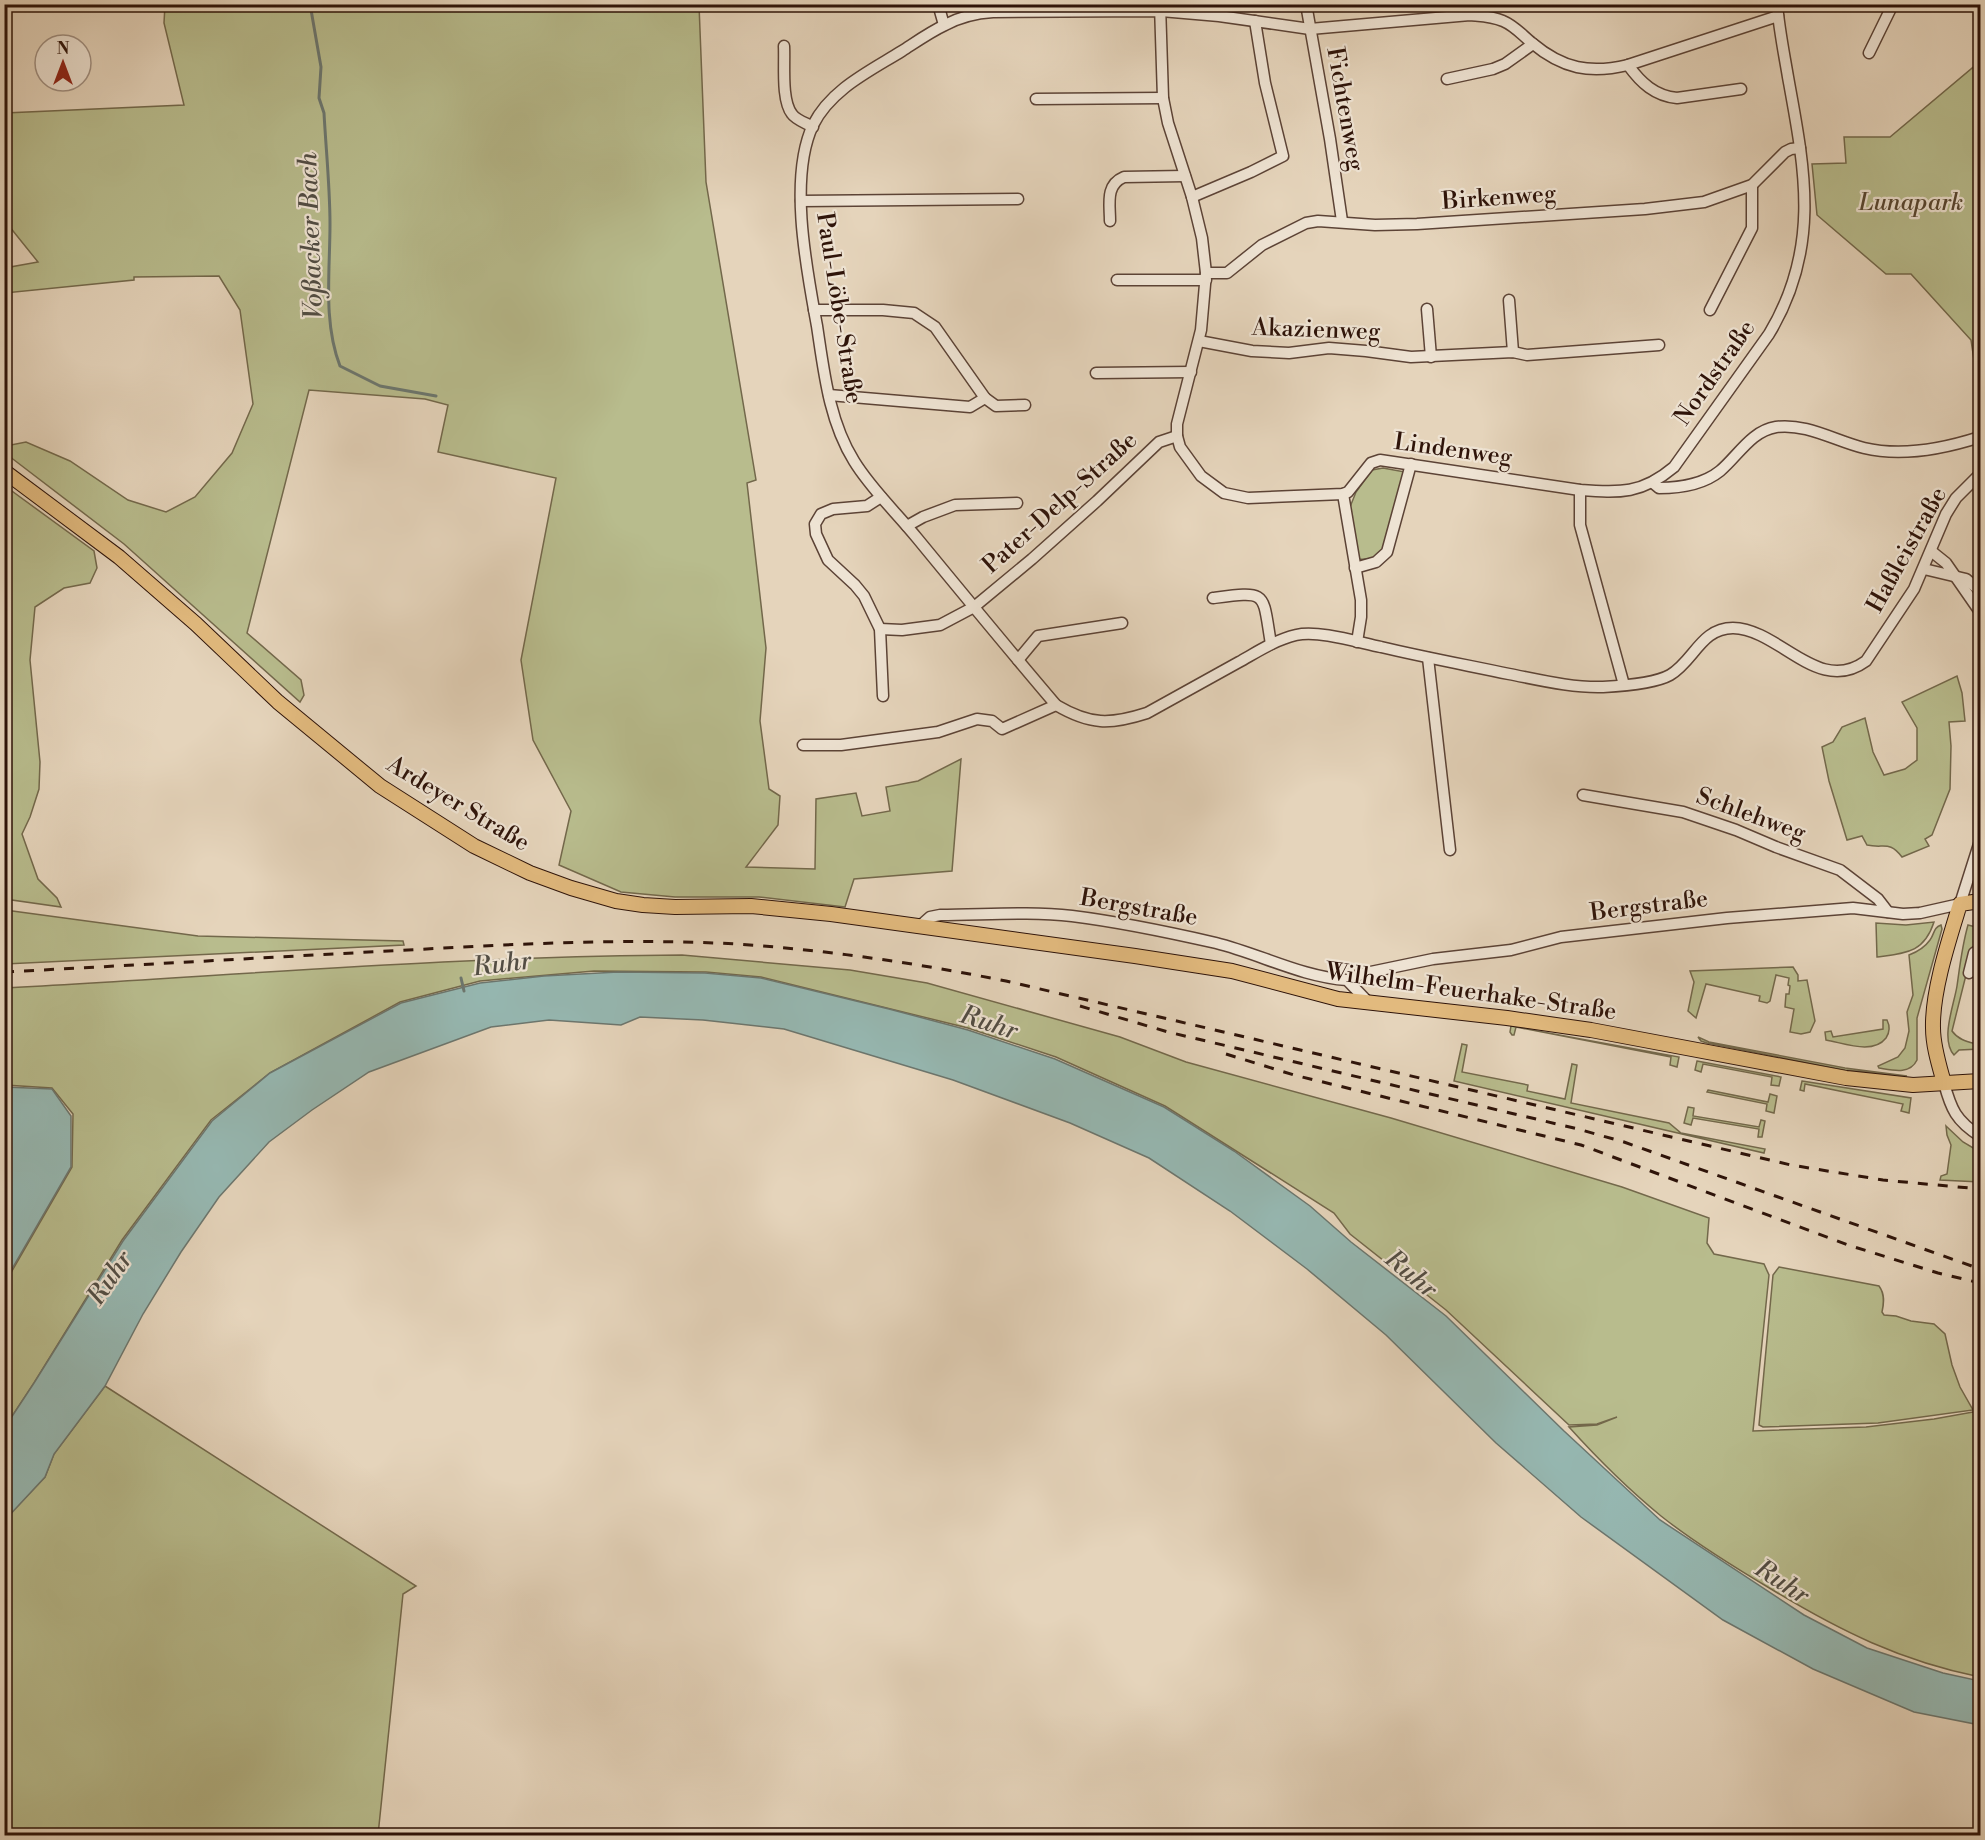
<svg xmlns="http://www.w3.org/2000/svg" width="1985" height="1840" font-family="'Libre Bodoni',serif">
	<style>
		.green { fill: #b8bc8d; stroke: #73684b; stroke-width: 1.5 }
		.water { fill: #96b8b2; stroke: #6c766e; stroke-width: 1.5 }
		.lines { fill: none; stroke-linecap: round; stroke-linejoin: round }
		.stream { stroke: #6c766e; stroke-width: 3 }
		.minor-casing { stroke: #5c4336; stroke-width: 13 }
		.major-casing { stroke: #2e1309; stroke-width: 16 }
		.minor { stroke: #eee3d3; stroke-width: 10 }
		.major { stroke: #e2ba7e; stroke-width: 14 }
		.rail { stroke: #2e1309; stroke-width: 3; stroke-dasharray: 10 10; stroke-linecap: butt }
		.labels { text-anchor: middle; dominant-baseline: central; stroke-width: 4.5; stroke-linejoin: round; paint-order: stroke }
		.street-label { font-size: 24px; fill: #2e1309; stroke: #eee3d3 }
		.park-label { font-size: 24px; font-style: italic; fill: #574631; stroke: #eee3d3 }
		.water-label { font-size: 26px; font-style: italic; fill: #524d44; stroke: #eee3d3 }
	</style>
	<rect width="100%" height="100%" fill="#e5d4bb"/>
	<filter id="stains"><feTurbulence type="fractalNoise" baseFrequency=".00333" numOctaves="4"/><feColorMatrix values="0 0 0 0 .2 0 0 0 0 .09 0 0 0 0 .02 0 0 0 .5 -.17"/></filter>
	<radialGradient id="worn" r=".72"><stop offset=".6" stop-color="#630" stop-opacity="0"/><stop offset="1" stop-color="#630" stop-opacity=".3"/></radialGradient>
	<g class="green">
		<polygon points="165,5 699,5 706,182 756,480 747,483 766,648 760,721 769,789 780,796 778,825 746,867 815,869 816,799 856,793 862,816 890,811 886,787 918,781 961,759 952,871 854,879 845,907 759,897 675,897 621,892 559,865 571,811 533,740 521,660 556,478 438,452 448,405 425,399 309,390 247,633 301,680 304,695 300,702 124,544 5,453 5,441 11,445 26,442 70,461 128,500 166,512 195,497 232,453 253,404 240,310 219,276 134,277 134,280 5,293 5,268 38,262 5,221 5,113 184,105 164,23"/>
		<polygon points="1977,64 1980,69 1980,299 1976,301 1980,309 1980,376 1975,367 1971,340 1911,274 1886,274 1817,215 1812,164 1846,163 1844,137 1890,137"/>
		<path d="M 1383,468 L 1405,472 L 1385,547 C 1378,557 1372,560 1359,559 L 1350,507 L 1356,492 L 1372,470 Z"/>
		<polygon points="5,486 94,551 97,568 90,583 64,588 35,607 30,660 40,762 39,789 30,817 22,834 38,879 57,898 61,907 5,899"/>
		<path d="M 1957,676 L 1962,693 L 1965,721 L 1949,722 L 1951,746 L 1950,789 L 1932,835 L 1925,839 L 1929,846 L 1902,857 C 1889,840 1884,849 1867,845 L 1862,836 L 1847,840 L 1829,781 L 1822,747 L 1833,742 L 1842,727 L 1865,718 L 1873,752 L 1884,775 L 1905,769 L 1917,760 L 1917,728 L 1902,702 Z"/>
		<polygon points="5,910 198,936 403,941 404,945 5,964"/>
		<path d="M 1934,922 C 1924,953 1906,953 1877,957 L 1876,923 L 1906,925 Z"/>
		<path d="M 1941,925 L 1942,929 L 1917,1018 L 1917,1060 C 1910,1075 1892,1070 1879,1068 L 1878,1066 L 1898,1057 L 1905,1048 L 1909,1031 L 1907,1012 L 1913,995 L 1909,955 C 1917,952 1925,947 1930,940 C 1935,933 1933,928 1941,925 Z"/>
		<path d="M 1968,925 L 1980,928 L 1980,945 L 1972,951 L 1952,1031 C 1959,1041 1970,1042 1980,1045 L 1980,1049 L 1959,1050 L 1954,1055 C 1940,1039 1954,1005 1957,986 C 1960,965 1962,946 1968,925 Z"/>
		<path d="M 682,955 L 850,970 L 927,983 L 1120,1037 L 1186,1062 L 1391,1118 L 1622,1187 L 1709,1218 L 1707,1243 L 1714,1254 L 1764,1264 L 1769,1275 L 1753,1431 L 1866,1427 L 1934,1419 L 1973,1412 L 1980,1413 L 1980,1677 C 1901,1661 1840,1631 1771,1589 C 1734,1567 1695,1543 1661,1516 C 1628,1489 1597,1458 1569,1427 L 1597,1425 L 1617,1417 L 1597,1424 L 1569,1425 L 1446,1310 L 1350,1234 L 1334,1213 L 1165,1106 L 1056,1057 L 968,1028 L 761,977 L 706,972 L 594,971 L 480,981 L 400,1002 L 270,1073 L 211,1120 L 122,1240 L 34,1383 L 5,1427 L 5,1283 L 72,1167 L 73,1114 L 52,1088 L 5,1085 L 5,988 C 230,976 456,956 682,955 Z"/>
		<polygon points="1793,967 1798,975 1798,981 1807,980 1815,1021 1810,1032 1801,1034 1790,1032 1794,1009 1785,1007 1786,994 1789,994 1790,986 1788,985 1789,978 1776,975 1770,1001 1767,1003 1759,1001 1760,996 1706,984 1696,1018 1688,1011 1694,982 1690,971"/>
		<path d="M 1883,1020 L 1887,1020 C 1890,1026 1890,1032 1886,1038 C 1873,1055 1844,1043 1826,1040 L 1825,1032 L 1831,1031 L 1833,1037 L 1883,1029 Z"/>
		<polygon points="1511,1026 1679,1057 1677,1067 1670,1065 1671,1057 1516,1027 1514,1035 1512,1035 1510,1032"/>
		<polygon points="1698,1037 1709,1042 1845,1068 1907,1076 1845,1070 1707,1043 1701,1041"/>
		<polygon points="1462,1044 1467,1045 1462,1072 1528,1085 1527,1091 1565,1099 1572,1064 1577,1065 1571,1103 1669,1123 1681,1133 1765,1149 1764,1153 1454,1081"/>
		<polygon points="1697,1061 1781,1077 1779,1086 1771,1085 1772,1077 1703,1064 1701,1072 1695,1070"/>
		<polygon points="1802,1081 1911,1098 1909,1113 1901,1111 1903,1104 1805,1084 1804,1091 1800,1090"/>
		<polygon points="1708,1090 1768,1102 1770,1094 1777,1096 1774,1113 1766,1111 1767,1104 1707,1092"/>
		<polygon points="1688,1107 1694,1108 1693,1116 1759,1127 1761,1120 1765,1121 1762,1137 1758,1137 1759,1129 1693,1118 1691,1125 1684,1123"/>
		<polygon points="1946,1126 1963,1142 1980,1152 1980,1182 1940,1180 1941,1176 1947,1174 1951,1145 1947,1135"/>
		<path d="M 1779,1267 L 1879,1286 C 1885,1294 1884,1303 1882,1312 L 1884,1315 L 1896,1316 L 1911,1321 L 1934,1324 L 1945,1334 L 1952,1365 L 1960,1387 L 1973,1410 L 1878,1423 L 1763,1427 L 1759,1425 L 1773,1275 Z"/>
		<polygon points="105,1386 416,1586 403,1594 378,1835 5,1835 4,1520 45,1477 54,1454"/>
	</g>
	<g class="water">
		<polygon points="618,972 705,973 761,978 889,1009 968,1030 1055,1059 1164,1107 1234,1151 1310,1206 1351,1242 1446,1316 1564,1431 1660,1520 1804,1615 1867,1648 1943,1673 1980,1681 1980,1725 1914,1712 1813,1669 1723,1620 1581,1517 1496,1443 1386,1335 1307,1269 1230,1211 1149,1158 1070,1123 953,1080 784,1029 703,1020 640,1017 621,1025 549,1020 491,1027 369,1072 312,1110 269,1142 219,1197 181,1252 143,1314 105,1386 54,1454 45,1477 5,1520 5,1427 34,1383 123,1241 212,1121 270,1073 401,1003 480,983 544,976"/>
		<polygon points="5,1087 52,1089 71,1116 71,1167 5,1281"/>
	</g>
	<g class="lines">
		<g class="stream">
			<path d="M 310,4 L 321,67 L 319,98 L 324,113 C 326,150 330,188 330,224 C 330,272 323,322 340,366 L 380,386 L 436,396"/>
			<polyline points="461,978 464,991"/>
		</g>
		<g class="minor-casing">
			<g id="minor">
				<polyline points="938,4 944,25"/>
				<polyline points="1306,4 1330,139 1342,221"/>
				<path d="M 1160,5 L 1163,98 L 1168,123 L 1192,197 L 1202,238 L 1206,273 L 1201,330 L 1177,424 L 1177,436 L 1180,447 L 1201,476 L 1224,493 L 1248,498 L 1343,494 L 1348,492 L 1371,463 L 1380,460 L 1580,490 C 1620,493 1642,494 1674,467 L 1769,334 C 1821,248 1805,170 1788,77 C 1784,53 1779,29 1777,4"/>
				<path d="M 1778,16 L 1628,65 C 1590,74 1563,69 1532,43 C 1522,35 1515,26 1503,21 C 1492,16 1481,16 1470,15 L 1310,29 L 1219,16 L 1161,11 L 993,12 C 976,13 960,17 945,25 C 930,32 916,42 902,51 C 870,71 831,89 813,125 C 788,178 807,271 817,326 C 824,372 829,421 854,461 C 871,489 896,512 917,538 C 963,594 1009,650 1056,705 C 1090,725 1110,725 1147,713 C 1178,696 1208,679 1239,662 C 1257,652 1275,640 1296,635 C 1319,630 1357,642 1381,647 C 1423,657 1466,665 1509,674 C 1540,680 1572,688 1603,687 C 1621,686 1654,684 1670,675 C 1694,661 1701,628 1733,628 C 1780,629 1818,696 1866,661 L 1914,589 L 1946,514 L 1956,498 L 1980,474"/>
				<path d="M 784,46 C 785,64 781,100 792,114 C 796,120 806,123 813,127"/>
				<polyline points="1869,53 1893,4"/>
				<path d="M 1628,65 C 1641,83 1655,96 1677,98 L 1741,89"/>
				<polyline points="1447,79 1493,69 1505,64 1533,44"/>
				<polyline points="1036,99 1163,98"/>
				<polyline points="1192,197 1251,172 1283,156 1265,83 1255,21"/>
				<polyline points="801,201 1018,199"/>
				<path d="M 1110,221 C 1110,204 1105,185 1124,177 L 1185,176"/>
				<polyline points="1206,273 1227,273 1262,245 1306,223 1318,221 1375,225 1417,224 1645,209 1704,202 1752,185 1785,152 1791,149 1800,148"/>
				<polyline points="1117,280 1206,280"/>
				<polyline points="1509,300 1513,352"/>
				<polyline points="1427,309 1431,357"/>
				<polyline points="814,310 883,310 914,313 935,327 985,398"/>
				<polyline points="1710,310 1752,228 1752,185"/>
				<polyline points="1199,341 1252,351 1289,353 1329,348 1366,351 1411,357 1513,352 1527,355 1659,345"/>
				<polyline points="1096,373 1191,372"/>
				<polyline points="829,395 970,407 985,398 996,406 1025,405"/>
				<path d="M 1653,483 L 1659,488 C 1679,488 1704,484 1720,471 C 1738,456 1751,431 1776,427 C 1807,423 1835,441 1864,448 C 1902,457 1943,449 1980,437"/>
				<polyline points="1580,490 1580,525 1624,685"/>
				<polyline points="1343,494 1361,600 1361,617 1357,642"/>
				<polyline points="881,497 867,506 833,509 821,514 815,524 816,534 828,560 855,585 864,596 880,629 883,696"/>
				<polyline points="907,526 923,517 955,505 1017,503"/>
				<polyline points="1931,551 1946,563 1980,612"/>
				<polyline points="1355,568 1376,562 1387,552 1411,464"/>
				<polyline points="1924,569 1966,579 1980,591"/>
				<path d="M 1213,598 C 1269,591 1262,591 1271,644"/>
				<polyline points="880,629 902,630 940,625 974,607 1032,559 1097,501 1159,442 1177,436"/>
				<polyline points="1428,658 1450,850"/>
				<polyline points="1018,660 1038,636 1122,623"/>
				<polyline points="803,745 841,745 938,732 977,719 992,721 1002,729 1056,705"/>
				<polyline points="1583,795 1683,812 1736,830 1776,847 1840,870 1878,899 1888,912"/>
				<path d="M 921,925 L 930,917 L 940,915 C 983,915 1029,911 1072,916 C 1120,922 1168,932 1216,943 C 1260,954 1302,977 1347,980 L 1369,1003"/>
				<polyline points="1969,973 1974,953 1980,949"/>
				<polyline points="1347,980 1361,974 1433,959 1511,950 1561,937 1727,918 1853,908 1903,914 1920,913 1960,904 1980,841"/>
				<path d="M 1944,1083 C 1951,1109 1956,1121 1980,1136"/>
			</g>
		</g>
		<g class="major-casing">
			<g id="major">
				<polyline points="4,471 119,557 196,624 278,702 380,786 474,846 530,873 571,888 616,901 643,905 675,907 751,906 831,914 1135,956 1232,971 1338,999 1507,1018 1591,1030 1846,1078 1913,1085 1980,1081"/>
				<path d="M 1944,1083 C 1939,1065 1933,1046 1933,1028 C 1932,991 1949,940 1960,904 L 1980,901"/>
			</g>
		</g>
		<use href="#minor" class="minor"/>
		<use href="#major" class="major"/>
		<g class="rail">
			<path d="M 4,972 C 139,965 273,957 408,950 C 517,944 626,938 736,944 C 827,950 916,963 1006,981 L 1791,1165 L 1883,1180 L 1980,1189"/>
			<polyline points="1080,1006 1168,1032 1578,1129 1624,1142 1980,1269"/>
			<polyline points="1226,1054 1294,1075 1581,1145 1848,1245 1938,1273 1980,1283"/>
		</g>
	</g>
	<g class="labels">
		<g class="street-label">
			<text transform="translate(1345 109) rotate(80)">Fichtenweg</text>
			<text transform="translate(1499 198) rotate(-4)">Birkenweg</text>
			<text transform="translate(839 308) rotate(81)">Paul-Löbe-Straße</text>
			<text transform="translate(1316 330) rotate(2)">Akazienweg</text>
			<text transform="translate(1715 373) rotate(-55)">Nordstraße</text>
			<text transform="translate(1453 450) rotate(8)">Lindenweg</text>
			<text transform="translate(1060 503) rotate(-42)">Pater-Delp-Straße</text>
			<text transform="translate(1907 550) rotate(-61)">Haßleistraße</text>
			<text transform="translate(458 804) rotate(31)">Ardeyer Straße</text>
			<text transform="translate(1751 815) rotate(20)">Schlehweg</text>
			<text transform="translate(1649 906) rotate(-7)">Bergstraße</text>
			<text transform="translate(1139 908) rotate(10)">Bergstraße</text>
			<text transform="translate(1471 992) rotate(8)">Wilhelm-Feuerhake-Straße</text>
		</g>
		<g class="park-label">
			<text x="1911" y="203">Lunapark</text>
		</g>
		<g class="water-label">
			<text transform="translate(311 236) rotate(-92)">Voßacker Bach</text>
			<text transform="translate(502 964) rotate(-7)">Ruhr</text>
			<text transform="translate(989 1023) rotate(18)">Ruhr</text>
			<text transform="translate(1411 1274) rotate(40)">Ruhr</text>
			<text transform="translate(110 1278) rotate(-55)">Ruhr</text>
			<text transform="translate(1782 1582) rotate(33)">Ruhr</text>
		</g>
	</g>
	<rect width="1985" height="1840" fill="none" stroke="#e5d4bb" stroke-width="24"/>
	<rect x="6" y="6" width="1973" height="1828" fill="none" stroke="#2e1309" stroke-width="3"/>
	<rect x="12" y="12" width="1961" height="1816" fill="none" stroke="#2e1309" stroke-width="1.5"/>
	<g transform="translate(63 63)"><circle r="28" fill="#eee3d3" stroke="#a19082" stroke-width="1.5"/>
	<path d="M0-4.5L10 22L0 15L-10 22Z" fill="#8f2418"/>
	<text y="-9" font-size="16" font-weight="bold" text-anchor="middle" fill="#2e1309">N</text>
	</g>
	<rect width="100%" height="100%" filter="url(#stains)"/>
	<rect width="100%" height="100%" fill="url(#worn)"/>
</svg>
